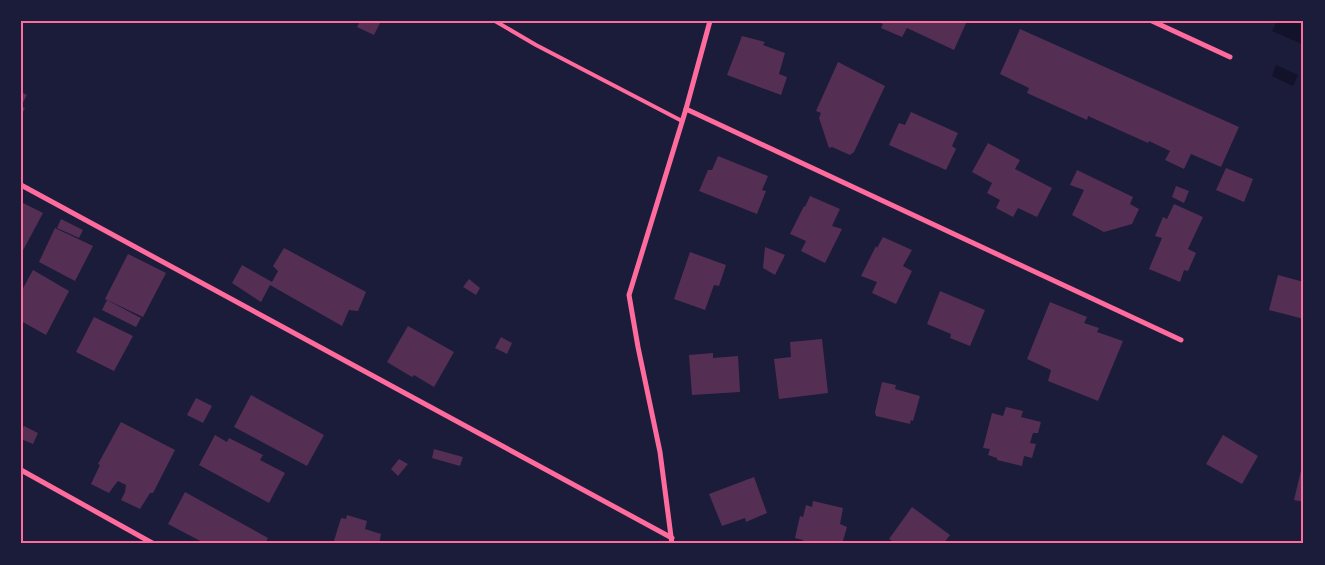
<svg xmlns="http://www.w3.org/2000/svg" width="1325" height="565" font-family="Ubuntu,sans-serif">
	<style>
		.water { fill: #12122b }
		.building { fill: #542f53 }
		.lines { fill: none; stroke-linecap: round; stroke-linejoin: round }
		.service { stroke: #ff6b9d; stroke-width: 4 }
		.minor { stroke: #ff6b9d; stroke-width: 5 }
		.neatline { fill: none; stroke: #ff6b9d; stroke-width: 2 }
	</style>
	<rect width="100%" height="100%" fill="#1b1b3a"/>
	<g class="water">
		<polygon points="1277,21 1304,21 1304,45 1272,31"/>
		<polygon points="1276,65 1298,75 1293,86 1272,76"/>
	</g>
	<g class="building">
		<polygon points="360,21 381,21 374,35 357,27"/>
		<polygon points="876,21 967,21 954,50 907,28 902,37 881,28 883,24"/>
		<polygon points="1020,29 1239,127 1221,167 1191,154 1184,169 1165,160 1170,151 1149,141 1148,143 1088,116 1087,120 1027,93 1029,88 1000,74"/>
		<polygon points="742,36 765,42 763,45 785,53 779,74 787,77 781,95 727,75"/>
		<polygon points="838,62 885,86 854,152 850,155 832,147 829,148 819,118 821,113 816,111"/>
		<polygon points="21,92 27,95 21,106 25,108 21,116"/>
		<polygon points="911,112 958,133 952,146 956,149 946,170 889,145 899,123 905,125"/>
		<polygon points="988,143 1020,160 1015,169 1052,188 1037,217 1018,208 1013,217 996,208 1000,200 987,193 992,183 972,172"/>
		<polygon points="718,156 768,176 762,190 766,191 757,214 699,191 708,170 712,170"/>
		<polygon points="1226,168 1253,179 1244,202 1216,190"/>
		<polygon points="1077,170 1133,197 1130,204 1139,209 1132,224 1104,232 1072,215 1084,190 1070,185"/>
		<polygon points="1176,186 1189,191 1184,203 1172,197"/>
		<polygon points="810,196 840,209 832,226 842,229 825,263 801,251 806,241 790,234 804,206 805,207"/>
		<polygon points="21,202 43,213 21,254"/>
		<polygon points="1174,204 1203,217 1188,249 1196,253 1188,271 1184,270 1180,282 1149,269 1162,238 1155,236 1163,217 1167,219"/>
		<polygon points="61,219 83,230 79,238 57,228"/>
		<polygon points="55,228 93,246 75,281 39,262"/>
		<polygon points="883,237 912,250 903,266 912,271 896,304 872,293 877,282 861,276 876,246 877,248"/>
		<polygon points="765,247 785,255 775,275 763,268"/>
		<polygon points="284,248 366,292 358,311 349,310 342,326 270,285 261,302 232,283 242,265 272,282 278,271 273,266"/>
		<polygon points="690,252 726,265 719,286 714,285 705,310 674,299"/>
		<polygon points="128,254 166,273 143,317 105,299"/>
		<polygon points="33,270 69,291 46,335 21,321 21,292"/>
		<polygon points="1278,275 1304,282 1304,319 1269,310"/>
		<polygon points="469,279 480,288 476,295 463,287"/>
		<polygon points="940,291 985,310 970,346 950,338 951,334 927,324"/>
		<polygon points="107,300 141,318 136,327 102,310"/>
		<polygon points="1050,302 1087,317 1084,323 1099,328 1097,332 1123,341 1098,401 1048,381 1051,370 1027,359"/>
		<polygon points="94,317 133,336 114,371 76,352"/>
		<polygon points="408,326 454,352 434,387 414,375 412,377 387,362"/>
		<polygon points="501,337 512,343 507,354 495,348"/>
		<polygon points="822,339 828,393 779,399 774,359 791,357 790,342"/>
		<polygon points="713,353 713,358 738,356 740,392 692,395 689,355"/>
		<polygon points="882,382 896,385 895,389 920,396 913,421 911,420 910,424 876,416 875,412"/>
		<polygon points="251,395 324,435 307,466 234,427"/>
		<polygon points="196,398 212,406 203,423 187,415"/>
		<polygon points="1006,407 1023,411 1021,417 1041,422 1038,433 1033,433 1030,443 1036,444 1032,458 1024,456 1022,466 997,460 997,458 988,455 990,449 983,448 992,413 1003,416"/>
		<polygon points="121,422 175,450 153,493 150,493 140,509 121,500 125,492 126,485 118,481 114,486 109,493 91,484 100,465 98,464"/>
		<polygon points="24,426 38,433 33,444 21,439 21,430"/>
		<polygon points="215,435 227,442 229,438 263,455 260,460 285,473 269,503 199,465"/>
		<polygon points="1223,435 1258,456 1242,484 1206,464"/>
		<polygon points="434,449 463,457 460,466 432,458"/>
		<polygon points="399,459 408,464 398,476 391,469"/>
		<polygon points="1303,462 1304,462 1304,502 1294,500"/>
		<polygon points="754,477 767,513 746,522 745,518 722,526 709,494"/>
		<polygon points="185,492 268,538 265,544 206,544 168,524"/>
		<polygon points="813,501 843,508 840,524 847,527 842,544 802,544 803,540 795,538 800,516 803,517 806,505 812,507"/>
		<polygon points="912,507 950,535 943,544 897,544 889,539"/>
		<polygon points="347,515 367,521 365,529 381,534 379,544 333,544 341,518 346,519"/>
	</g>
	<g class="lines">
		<polyline class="service" points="495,21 536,45 682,121"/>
		<g class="minor">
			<polyline points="1152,21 1230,57"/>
			<polyline points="686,109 1181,340"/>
			<polyline points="21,185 672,538"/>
			<polyline points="21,470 154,544"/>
			<polyline points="672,544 660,452 638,347 629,295 686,109 710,21"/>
		</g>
	</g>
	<rect width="1325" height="565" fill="none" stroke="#1b1b3a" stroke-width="45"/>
	<rect x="22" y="22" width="1280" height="520" class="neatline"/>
</svg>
